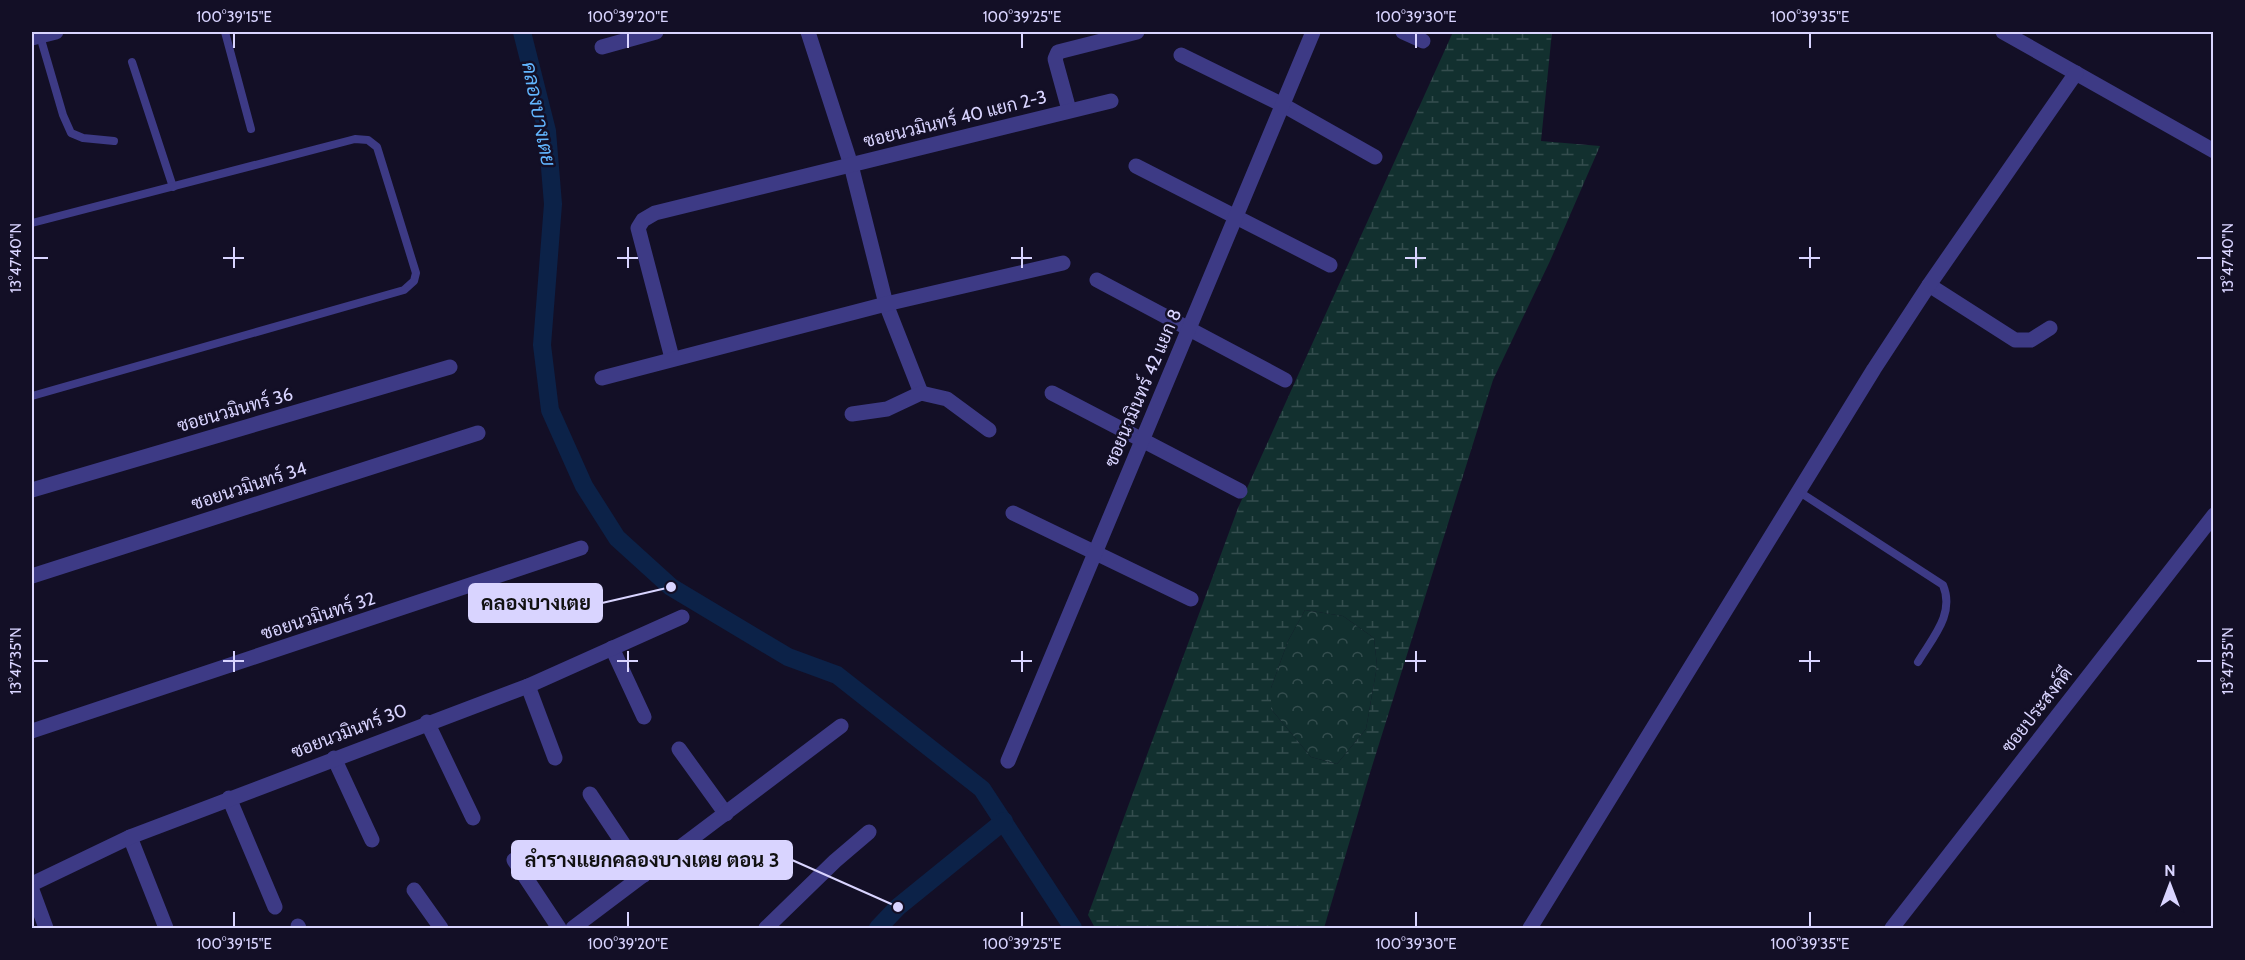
<svg xmlns="http://www.w3.org/2000/svg" width="2245" height="960" font-family="Cabin,Sarabun,sans-serif">
	<style>
		.forest { fill: url(#forest-crowns) }
		.wetland { fill: url(#wetland-marsh); fill-rule: evenodd }
		.lines { fill: none; stroke-linecap: round; stroke-linejoin: round }
		.canal { stroke: #0c2248; stroke-width: 18 }
		.service { stroke: #3d3a85; stroke-width: 8 }
		.minor { stroke: #3d3a85; stroke-width: 15 }
		.ticks { fill: none; stroke: #d9d4ff; stroke-width: 2 }
		.labels { text-anchor: middle; dominant-baseline: central; stroke-width: 5; stroke-linejoin: round; paint-order: stroke }
		.street-label { font-size: 18px; fill: #d9d4ff; stroke: #130f26 }
		.water-label { font-size: 20px; font-style: italic; fill: #62b6ff; stroke: #130f26 }
		.leader { fill: none; stroke: #d9d4ff; stroke-width: 2 }
		.callout-dot { fill: #d9d4ff; stroke: #130f26; stroke-width: 2 }
		.callout { fill: #d9d4ff; stroke: #d9d4ff; stroke-width: 2 }
		.callout-label { font-size: 20px; text-anchor: middle; font-weight: bold; fill: #111 }
		.neatline { fill: none; stroke: #d9d4ff; stroke-width: 2 }
		.ticks-label { font-size: 15px; text-anchor: middle; fill: #d9d4ff }
	</style>
	<defs>
		<pattern id="forest-crowns" width="20" height="18" patternUnits="userSpaceOnUse" patternTransform="scale(1.5)"><rect width="20" height="18" fill="#12302f"/><path d="M2 6a3 3 0 1 1 6 0M12 15a3 3 0 1 1 6 0" fill="none" stroke="#344d4e"/></pattern>
		<pattern id="wetland-marsh" width="20" height="14" patternUnits="userSpaceOnUse" patternTransform="scale(1.5)"><rect width="20" height="14" fill="#12302f"/><path d="M1 5h8M5 5V1M11 12h8M15 12V8" fill="none" stroke="#344d4e"/></pattern>
	</defs>
	<rect width="100%" height="100%" fill="#130f26"/>
	<polygon class="forest" points="1305,610 1343,616 1374,638 1377,666 1366,729 1337,764 1311,757 1271,709 1271,688 1288,641"/>
	<path class="wetland" d="M 1453,32 L 1552,32 L 1541,141 L 1600,146 L 1550,261 L 1493,380 L 1369,776 L 1324,928 L 1095,928 L 1088,915 L 1238,508 ZM 1305,610 L 1343,616 L 1374,638 L 1377,666 L 1366,729 L 1337,764 L 1311,757 L 1271,709 L 1271,688 L 1288,641 Z"/>
	<g class="lines">
		<g class="canal">
			<polyline points="522,32 547,131 553,204 542,345 550,410 584,486 617,538 671,587 788,657 837,675 982,789 1073,928"/>
			<polyline points="878,928 898,907 1004,821"/>
		</g>
		<g class="service">
			<polyline points="225,32 251,129"/>
			<polyline points="40,36 63,115 71,133 83,138 114,141"/>
			<polyline points="132,62 173,187"/>
			<polyline points="32,223 355,139 368,140 377,147 416,273 414,281 404,290 32,396"/>
			<path d="M 1798,491 L 1943,585 C 1955,614 1933,637 1918,662"/>
		</g>
		<g class="minor">
			<polyline points="808,32 851,165 886,304 921,393"/>
			<polyline points="1403,32 1423,41"/>
			<polyline points="2003,32 2214,151"/>
			<polyline points="32,38 56,32"/>
			<polyline points="602,47 656,32"/>
			<polyline points="1181,55 1283,105 1375,157"/>
			<polyline points="1069,110 1055,59 1058,52 1137,32"/>
			<polyline points="1136,166 1330,265"/>
			<polyline points="1097,280 1285,380"/>
			<polyline points="1929,285 2015,340 2031,340 2050,328"/>
			<polyline points="672,358 638,228 643,220 655,213 1111,101"/>
			<polyline points="602,378 886,304 1063,263"/>
			<polyline points="1052,393 1240,491"/>
			<polyline points="852,414 887,409 921,393 947,399 989,430"/>
			<polyline points="32,490 450,367"/>
			<polyline points="1013,513 1191,599"/>
			<polyline points="32,576 478,433"/>
			<polyline points="612,648 644,717"/>
			<polyline points="528,686 555,758"/>
			<polyline points="427,722 473,818"/>
			<polyline points="32,731 581,548"/>
			<polyline points="679,749 726,814"/>
			<polyline points="334,758 372,840"/>
			<polyline points="1008,761 1313,32"/>
			<polyline points="590,794 644,875"/>
			<polyline points="229,798 275,907"/>
			<polyline points="130,837 166,928"/>
			<polyline points="514,860 559,928"/>
			<polyline points="32,884 130,837 528,686 682,617"/>
			<polyline points="32,890 46,928"/>
			<polyline points="414,890 441,928"/>
			<polyline points="298,926 299,928"/>
			<polyline points="573,928 841,726"/>
			<polyline points="766,928 835,861 869,832"/>
			<polyline points="1530,928 1874,369 1929,285 2076,73"/>
			<polyline points="1892,928 2214,515"/>
		</g>
	</g>
	<path class="ticks" d="M 234,33 L 234,48M 628,33 L 628,48M 1022,33 L 1022,48M 1416,33 L 1416,48M 1810,33 L 1810,48M 234,247 L 234,268M 628,247 L 628,268M 1022,247 L 1022,268M 1416,247 L 1416,268M 1810,247 L 1810,268M 33,258 L 48,258M 223,258 L 244,258M 617,258 L 638,258M 1011,258 L 1032,258M 1405,258 L 1426,258M 1799,258 L 1820,258M 2197,258 L 2212,258M 234,651 L 234,672M 628,651 L 628,672M 1022,651 L 1022,672M 1416,651 L 1416,672M 1810,651 L 1810,672M 33,661 L 48,661M 223,661 L 244,661M 617,661 L 638,661M 1011,661 L 1032,661M 1405,661 L 1426,661M 1799,661 L 1820,661M 2197,661 L 2212,661M 234,912 L 234,927M 628,912 L 628,927M 1022,912 L 1022,927M 1416,912 L 1416,927M 1810,912 L 1810,927"/>
	<g class="labels">
		<g class="street-label">
			<text transform="translate(955 119) rotate(-14)">ซอยนวมินทร์ 40 แยก 2-3</text>
			<text transform="translate(1143 388) rotate(-67)">ซอยนวมินทร์ 42 แยก 8</text>
			<text transform="translate(235 410) rotate(-16)">ซอยนวมินทร์ 36</text>
			<text transform="translate(249 486) rotate(-18)">ซอยนวมินทร์ 34</text>
			<text transform="translate(318 616) rotate(-18)">ซอยนวมินทร์ 32</text>
			<text transform="translate(2037 710) rotate(-52)">ซอยประสงค์ดี</text>
			<text transform="translate(349 731) rotate(-21)">ซอยนวมินทร์ 30</text>
		</g>
		<g class="water-label">
			<text transform="translate(539 114) rotate(79)">คลองบางเตย</text>
		</g>
	</g>
	<path class="leader" d="M671 587L602 603M898 907L792 860"/>
	<g class="callout-dot">
		<circle cx="671" cy="587" r="6"/>
		<circle cx="898" cy="907" r="6"/>
	</g>
	<g class="callout">
		<rect x="469" y="584" width="133" height="38" rx="6"/>
		<rect x="512" y="841" width="280" height="38" rx="6"/>
	</g>
	<g class="callout-label">
		<text x="536" y="610">คลองบางเตย</text>
		<text x="652" y="867">ลำรางแยกคลองบางเตย ตอน 3</text>
	</g>
	<rect width="2245" height="960" fill="none" stroke="#130f26" stroke-width="66"/>
	<g transform="translate(2170 885)" stroke="#130f26" stroke-width="4.5" paint-order="stroke">
	<path d="M0-4.5L10 22L0 15L-10 22Z" fill="#d9d4ff"/>
	<text y="-9" font-size="16" font-weight="bold" text-anchor="middle" fill="#d9d4ff">N</text>
	</g>
	<rect x="33" y="33" width="2179" height="894" class="neatline"/>
	<g class="ticks-label">
		<text x="234" y="22">100°39'15"E</text>
		<text x="628" y="22">100°39'20"E</text>
		<text x="1022" y="22">100°39'25"E</text>
		<text x="1416" y="22">100°39'30"E</text>
		<text x="1810" y="22">100°39'35"E</text>
		<text transform="translate(16 258) rotate(-90)" y="5">13°47'40"N</text>
		<text transform="translate(2228 258) rotate(-90)" y="5">13°47'40"N</text>
		<text transform="translate(16 661) rotate(-90)" y="5">13°47'35"N</text>
		<text transform="translate(2228 661) rotate(-90)" y="5">13°47'35"N</text>
		<text x="234" y="949">100°39'15"E</text>
		<text x="628" y="949">100°39'20"E</text>
		<text x="1022" y="949">100°39'25"E</text>
		<text x="1416" y="949">100°39'30"E</text>
		<text x="1810" y="949">100°39'35"E</text>
	</g>
</svg>
